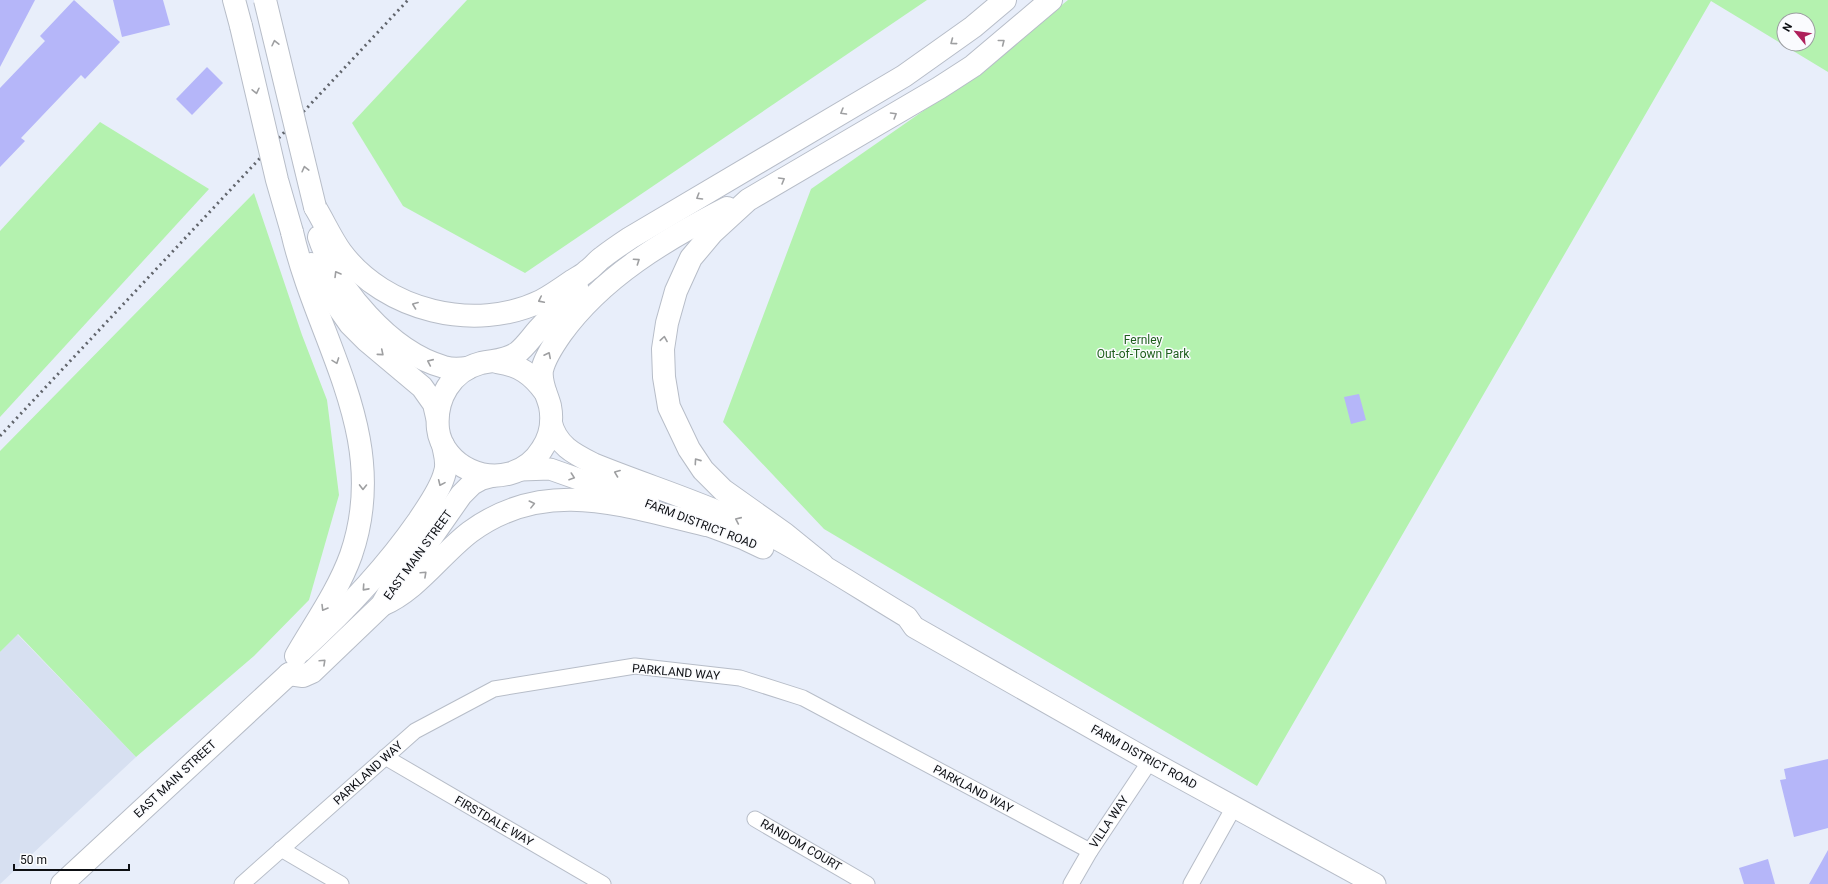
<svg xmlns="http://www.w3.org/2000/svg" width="1828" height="884" font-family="Roboto,sans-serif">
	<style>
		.built { fill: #d7e0f1 }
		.green { fill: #b4f2af; fill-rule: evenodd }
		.building { fill: #b5b6f9 }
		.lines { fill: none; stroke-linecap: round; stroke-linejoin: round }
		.street-casing { stroke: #b7bdc8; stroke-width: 17 }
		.secondary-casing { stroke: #b7bdc8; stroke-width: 23 }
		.primary-casing { stroke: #b7bdc8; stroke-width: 24 }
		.highway-casing { stroke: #b7bdc8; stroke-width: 24 }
		.street { stroke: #fff; stroke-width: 15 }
		.secondary { stroke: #fff; stroke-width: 21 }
		.primary { stroke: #fff; stroke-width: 22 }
		.highway { stroke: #fff; stroke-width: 22 }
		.rail { stroke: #60646b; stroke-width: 3; stroke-dasharray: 2 4; stroke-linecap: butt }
		.highway-bridge-casing { stroke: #b7bdc8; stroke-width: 24; stroke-linecap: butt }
		.highway-bridge { stroke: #fff; stroke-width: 22 }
		.oneway { stroke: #9e9fa1 }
		.labels { text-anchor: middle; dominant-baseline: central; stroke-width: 3; stroke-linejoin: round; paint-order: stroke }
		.park-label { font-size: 12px; fill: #1f5f1d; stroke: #fafbfe }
		.street-label { font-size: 12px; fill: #0d0f13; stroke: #fafbfe }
	</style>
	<rect width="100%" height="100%" fill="#e8eefa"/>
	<polygon class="built" points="17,634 136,757 0,884 0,652"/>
	<g class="green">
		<polygon points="467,0 927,0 525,273 403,206 352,123"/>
		<path d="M 1068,0 L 1828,0 L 1828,72 L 1711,1 L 1257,786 L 824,529 L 723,422 L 811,189 L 972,77 ZM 1784,20 L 1808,20 L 1808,44 L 1784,44 Z"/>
		<polygon points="100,122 209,189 0,417 0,231"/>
		<polygon points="254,193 302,335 327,400 339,495 309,600 254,656 136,757 18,634 0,652 0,451"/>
	</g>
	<g class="building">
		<polygon points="0,0 35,0 0,67"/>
		<polygon points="74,0 120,42 85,79 81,75 21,138 25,141 0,167 0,88 45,41 40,36"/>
		<polygon points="113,0 163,0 170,25 122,37"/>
		<polygon points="207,67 223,83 192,115 176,99"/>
		<polygon points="1359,394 1366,420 1351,424 1344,397"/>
		<polygon points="1828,759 1828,828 1794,837 1780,780 1786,779 1784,769"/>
		<polygon points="1828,850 1828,884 1809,884"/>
		<polygon points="1768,859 1775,884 1744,884 1739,868"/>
	</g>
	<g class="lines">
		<g class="street-casing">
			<g id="street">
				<polyline points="385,757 603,884"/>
				<polyline points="755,819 867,884"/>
				<polyline points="281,849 341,884"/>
				<polyline points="242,884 415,731 494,689 635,666 740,678 803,698 1090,851"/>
				<polyline points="1071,884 1090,851 1150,761"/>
				<polyline points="1191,884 1234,807"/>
			</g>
		</g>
		<g class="secondary-casing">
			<g id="secondary">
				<path d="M 551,421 C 556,445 574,454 594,464 C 648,486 705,503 758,529 C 809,555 857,587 907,617 L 914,627 L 1150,761 L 1375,884"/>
				<polyline points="521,470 550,469 649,504"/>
				<polyline points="690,519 744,539 763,548"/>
			</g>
		</g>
		<g class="primary-casing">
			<g id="primary">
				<path d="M 382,605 C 417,590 440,555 470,532 C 546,476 624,506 706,525"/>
				<path d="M 301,651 C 345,611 385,569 419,520 C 428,506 441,489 445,472 C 448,463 445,455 443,445"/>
				<polyline points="289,674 303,676 312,672 382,605 391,589 426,545 461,495 472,484 481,479 492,476"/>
				<polyline points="62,884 289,674"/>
			</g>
		</g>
		<g class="highway-casing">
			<g id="highway">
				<polyline points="234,0 241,26"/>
				<path d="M 315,207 C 324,222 331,238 341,252 C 385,311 475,333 541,301 C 552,295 562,288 572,281 C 577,278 583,275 587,271 C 593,267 597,261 603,257 C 612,250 621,244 630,238 L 904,76 L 973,27 L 1005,0"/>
				<path d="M 292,232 C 317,342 392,436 351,555 C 338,591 315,623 296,656"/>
				<path d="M 319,237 C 336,288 390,352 444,367 C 452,370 460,369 468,368"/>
				<polyline points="311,264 329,294 350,324 366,340 422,387 434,404 437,417"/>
				<path d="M 577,287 C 564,302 551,316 538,330 C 531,338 525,347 517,353 C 505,361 494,360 481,363 C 451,371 435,399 438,429 C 440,447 454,463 470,470 C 496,482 527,474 542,449 C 550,437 553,421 550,406 C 547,394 540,383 542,370 C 545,357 554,344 561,334 C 602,277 666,239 727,208"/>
				<path d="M 497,362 C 519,365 532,374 545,392"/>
				<polyline points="822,564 785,534 723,490 703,470 689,449 669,407 664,377 663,349 667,323 676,291 691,258 712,233 748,200 939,88 973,66 1051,0"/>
			</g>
		</g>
		<use href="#street" class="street"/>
		<use href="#secondary" class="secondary"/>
		<use href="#primary" class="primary"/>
		<use href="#highway" class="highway"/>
		<polyline class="rail" points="0,436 408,0"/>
		<g class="highway-bridge-casing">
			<g id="highway-bridge">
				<polyline points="265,0 315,207"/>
				<polyline points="241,26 277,180 292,232"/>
			</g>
		</g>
		<use href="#highway-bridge" class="highway-bridge"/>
	</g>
	<defs><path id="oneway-chevron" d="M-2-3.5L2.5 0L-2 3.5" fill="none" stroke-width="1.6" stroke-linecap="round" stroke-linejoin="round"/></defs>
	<g class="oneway">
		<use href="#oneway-chevron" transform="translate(953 42) rotate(143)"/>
		<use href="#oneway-chevron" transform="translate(1002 42) rotate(-38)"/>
		<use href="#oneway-chevron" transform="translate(275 43) rotate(-103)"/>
		<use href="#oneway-chevron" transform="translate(256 91) rotate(77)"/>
		<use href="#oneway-chevron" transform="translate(843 112) rotate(150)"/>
		<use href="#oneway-chevron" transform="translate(894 115) rotate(-31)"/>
		<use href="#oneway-chevron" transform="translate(305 169) rotate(-104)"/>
		<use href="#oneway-chevron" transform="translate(782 180) rotate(-30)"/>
		<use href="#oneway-chevron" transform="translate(699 197) rotate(149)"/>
		<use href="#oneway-chevron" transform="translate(637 261) rotate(-34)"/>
		<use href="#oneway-chevron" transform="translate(337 274) rotate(-121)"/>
		<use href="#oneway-chevron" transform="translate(541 300) rotate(154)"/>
		<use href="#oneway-chevron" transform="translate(415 305) rotate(-159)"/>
		<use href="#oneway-chevron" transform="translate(664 339) rotate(-81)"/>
		<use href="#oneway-chevron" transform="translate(381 353) rotate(40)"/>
		<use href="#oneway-chevron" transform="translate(548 355) rotate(-63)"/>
		<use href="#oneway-chevron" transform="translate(336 361) rotate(70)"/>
		<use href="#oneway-chevron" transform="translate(430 362) rotate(-156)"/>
		<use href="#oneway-chevron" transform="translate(697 461) rotate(-125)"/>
		<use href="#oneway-chevron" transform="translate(617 473) rotate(-159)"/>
		<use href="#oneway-chevron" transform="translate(572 477) rotate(19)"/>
		<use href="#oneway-chevron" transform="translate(441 483) rotate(114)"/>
		<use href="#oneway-chevron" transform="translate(363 487) rotate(91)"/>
		<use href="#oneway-chevron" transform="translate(532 504) rotate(-14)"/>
		<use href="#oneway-chevron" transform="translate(738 520) rotate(-156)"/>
		<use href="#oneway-chevron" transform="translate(424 574) rotate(-43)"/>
		<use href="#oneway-chevron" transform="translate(365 588) rotate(132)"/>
		<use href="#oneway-chevron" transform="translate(324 608) rotate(121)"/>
		<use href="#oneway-chevron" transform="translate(323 662) rotate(-43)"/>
	</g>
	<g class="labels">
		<g class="park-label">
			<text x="1143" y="340">Fernley<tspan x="1143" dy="14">Out-of-Town Park</tspan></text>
		</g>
		<g class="street-label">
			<text transform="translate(701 524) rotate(21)">FARM DISTRICT ROAD</text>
			<text transform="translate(418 555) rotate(-54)">EAST MAIN STREET</text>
			<text transform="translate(676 672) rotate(5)">PARKLAND WAY</text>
			<text transform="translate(1144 757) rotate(29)">FARM DISTRICT ROAD</text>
			<text transform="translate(368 773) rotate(-42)">PARKLAND WAY</text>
			<text transform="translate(175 779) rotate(-43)">EAST MAIN STREET</text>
			<text transform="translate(973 789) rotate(28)">PARKLAND WAY</text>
			<text transform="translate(494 821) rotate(30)">FIRSTDALE WAY</text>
			<text transform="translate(1109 822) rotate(-56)">VILLA WAY</text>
			<text transform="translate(801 845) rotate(30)">RANDOM COURT</text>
		</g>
	</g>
	<g transform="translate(1796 32) rotate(299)"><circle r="19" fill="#fafbfe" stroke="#9b9da0"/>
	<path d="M0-3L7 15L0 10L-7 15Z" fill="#ae205b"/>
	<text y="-6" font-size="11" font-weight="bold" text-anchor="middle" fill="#0d0f13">N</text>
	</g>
	<path d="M14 864v6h115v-6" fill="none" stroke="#0d0f13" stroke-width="2"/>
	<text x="20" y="864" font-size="12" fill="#0d0f13" stroke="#fafbfe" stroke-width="3" paint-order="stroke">50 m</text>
</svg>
